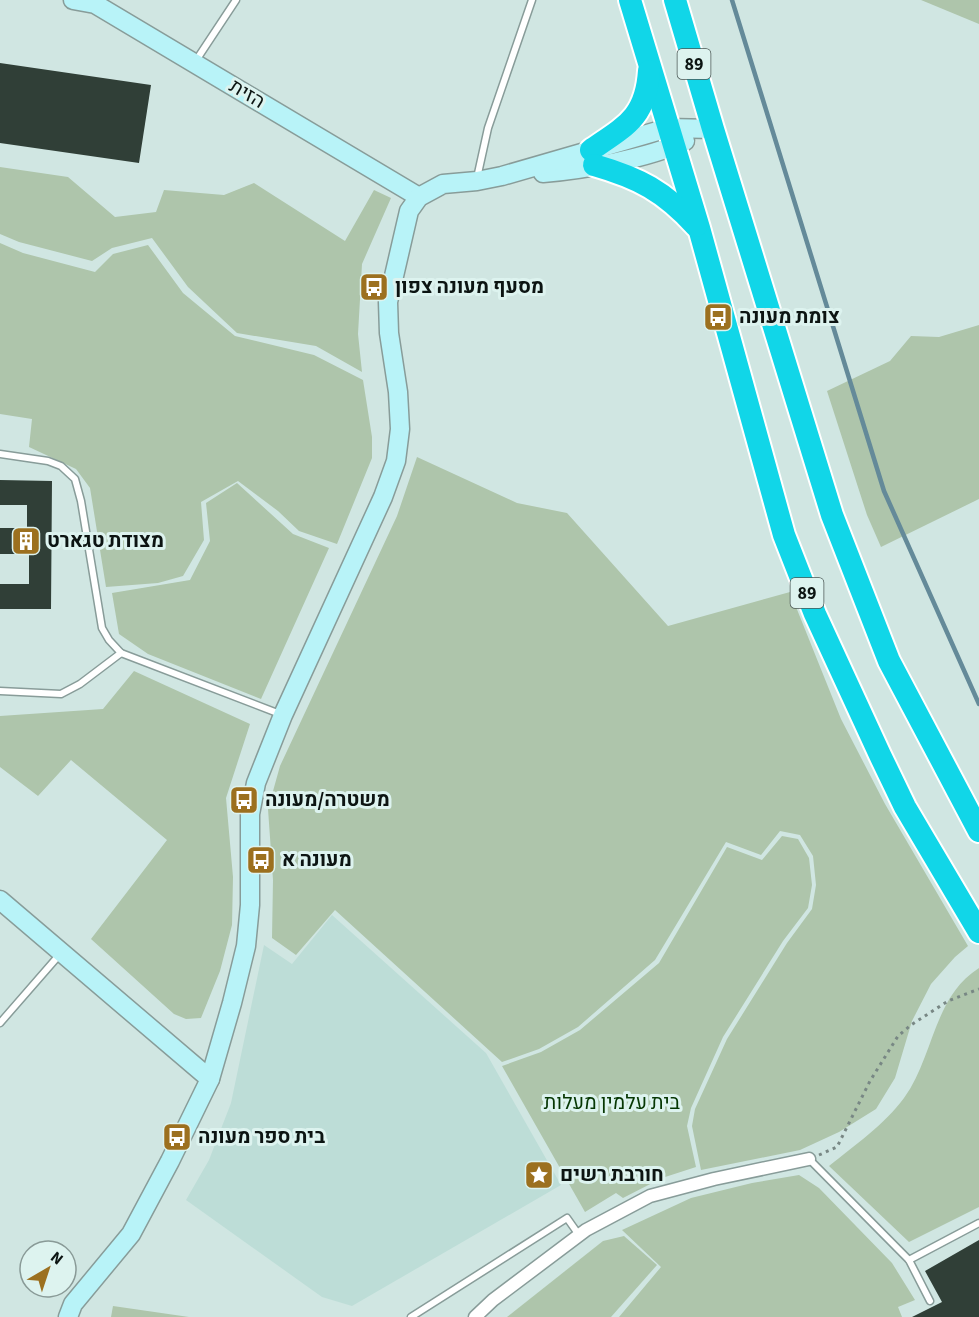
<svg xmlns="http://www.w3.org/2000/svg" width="979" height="1317" font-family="'Source Sans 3',Heebo,sans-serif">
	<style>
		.built { fill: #bdddd7 }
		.green { fill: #aec5ab }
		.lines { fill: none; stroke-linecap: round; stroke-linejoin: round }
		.stream { stroke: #648a99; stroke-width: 4.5 }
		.building { fill: #303f37 }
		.lane-casing { stroke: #889c99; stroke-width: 9 }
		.street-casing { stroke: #889c99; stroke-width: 15 }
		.secondary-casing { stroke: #889c99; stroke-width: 21 }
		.highway-casing { stroke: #fff; stroke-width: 26 }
		.path { stroke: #788784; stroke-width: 3; stroke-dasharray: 3 4.5; stroke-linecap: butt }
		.lane { stroke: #fff; stroke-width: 6 }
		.street { stroke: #fff; stroke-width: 12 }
		.secondary { stroke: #b8f3f8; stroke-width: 18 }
		.highway { stroke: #11d6e8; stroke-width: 22 }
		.labels { text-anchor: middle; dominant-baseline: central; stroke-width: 6; stroke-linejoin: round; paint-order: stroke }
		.shield { fill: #ddf3ef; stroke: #4b5754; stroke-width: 1.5 }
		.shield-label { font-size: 18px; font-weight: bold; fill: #0c1412 }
		.street-label { font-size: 20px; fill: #0c1412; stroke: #ddf3ef }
		.poi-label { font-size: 20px; font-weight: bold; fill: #0c1412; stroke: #ddf3ef; text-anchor: start }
		.park-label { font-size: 20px; fill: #063703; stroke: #ddf3ef }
	</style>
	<rect width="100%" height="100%" fill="#d0e6e2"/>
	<polygon class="built" points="332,915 486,1053 561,1185 352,1306 322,1297 186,1200 209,1160 231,1103 264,945 292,964"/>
	<g class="green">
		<polygon points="921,0 979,0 979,24"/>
		<polygon points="0,167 68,177 115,217 156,212 164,190 224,195 254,183 345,241 374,190 391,198 362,264 358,334 362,372 316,346 237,333 188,287 152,238 112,248 92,261 19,242 0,234"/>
		<polygon points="0,243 23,253 95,272 113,254 148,245 183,293 235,336 314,355 363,380 372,437 372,458 337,544 299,531 278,511 238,481 201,502 204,540 183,576 158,583 106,587 90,488 76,469 29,447 32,419 0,414"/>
		<polygon points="979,325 979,499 881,547 867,515 827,391 890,361 911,336 939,337"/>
		<polygon points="417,457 517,503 567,513 668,626 790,592 841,719 885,804 968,946 955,957 931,984 912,1021 895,1078 876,1109 839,1132 800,1150 701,1170 692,1126 695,1109 727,1039 787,943 812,909 816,885 813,856 800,835 780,831 761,855 726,842 655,960 578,1027 539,1049 502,1062 335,910 296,955 272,938 273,880 268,809 280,766 397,516"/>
		<polygon points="237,483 293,534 329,548 261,699 148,654 119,634 112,593 190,580 210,541 206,503"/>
		<polygon points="134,671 250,724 226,798 233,877 232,925 220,971 201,1018 186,1019 174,1014 91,939 167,840 71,760 38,796 0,767 0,716 103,709"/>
		<polygon points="782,836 798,839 809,858 812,885 808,908 783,941 723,1037 691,1108 687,1126 696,1167 662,1178 623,1198 616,1193 585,1212 502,1066 541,1052 580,1030 659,963 727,847 762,860"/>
		<path d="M 979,968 L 979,1207 L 909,1242 L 829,1166 C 854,1146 885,1124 904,1098 C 934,1057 933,997 979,968 Z"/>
		<polygon points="799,1175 819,1188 892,1263 915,1300 898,1307 902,1317 619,1317 661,1267 622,1230 691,1198 752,1183"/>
		<polygon points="624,1236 657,1265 611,1317 507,1317 603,1241"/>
		<polygon points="113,1306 189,1317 111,1317"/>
	</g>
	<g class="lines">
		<polyline class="stream" points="732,0 884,491 979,704"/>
	</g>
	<g class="building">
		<polygon points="0,63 151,85 139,163 0,143"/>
		<polygon points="0,480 52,481 51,609 0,609 0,584 29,584 29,554 0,554 0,528 27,528 27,505 0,505"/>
		<polygon points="979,1240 979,1317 912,1317 942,1302 925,1271"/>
	</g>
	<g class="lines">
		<g class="lane-casing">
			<g id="lane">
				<polyline points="195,62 236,0"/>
				<polyline points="477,178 488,128 532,0"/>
				<polyline points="0,454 48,461 61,466 75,479 81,501 102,628 109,640 121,653 280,714"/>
				<polyline points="0,691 61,694 80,684 121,653"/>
				<polyline points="0,1023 61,953"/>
				<polyline points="809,1159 909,1260 930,1301"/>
				<polyline points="909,1260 979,1223"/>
				<polyline points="411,1317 567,1218 579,1235"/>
			</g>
		</g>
		<g class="street-casing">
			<polyline id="street" points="475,1317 493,1300 586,1230 650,1196 714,1179 809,1159"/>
		</g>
		<g class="secondary-casing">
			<g id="secondary">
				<polyline points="73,0 95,4 419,197"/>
				<path d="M 543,173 C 583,170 649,158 685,141"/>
				<polyline points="0,900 210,1079"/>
				<polyline points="68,1317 73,1304 131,1234 170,1161 210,1079 232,1003 246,946 250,905 250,814 256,783 283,715 383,497 396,461 400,429 398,392 389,333 388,302 409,211 419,197 443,184 477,181 502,176 668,128 713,129"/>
			</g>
		</g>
		<g class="highway-casing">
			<g id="highway">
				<polyline points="630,0 699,228 784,535 815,614 880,755 905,807 979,932"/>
				<polyline points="675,0 713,129 832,515 889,661 979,831"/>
				<path d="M 591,150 C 626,126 646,117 649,71"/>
				<path d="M 594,165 C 639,178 664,191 696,226"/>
			</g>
		</g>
		<polyline class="path" points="819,1155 837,1147 870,1081 898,1036 911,1025 948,1001 979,989"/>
		<use href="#lane" class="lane"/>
		<use href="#street" class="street"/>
		<use href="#secondary" class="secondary"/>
		<use href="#highway" class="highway"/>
	</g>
	<defs>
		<g id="bus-square" transform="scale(1.5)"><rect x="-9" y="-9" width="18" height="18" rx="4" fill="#9c701f" stroke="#ddf3ef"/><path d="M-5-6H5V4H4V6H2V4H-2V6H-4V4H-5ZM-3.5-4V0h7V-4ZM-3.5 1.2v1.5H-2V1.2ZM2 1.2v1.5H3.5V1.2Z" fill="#fff"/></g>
		<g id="building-square" transform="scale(1.5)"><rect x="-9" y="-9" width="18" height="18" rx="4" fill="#9c701f" stroke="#ddf3ef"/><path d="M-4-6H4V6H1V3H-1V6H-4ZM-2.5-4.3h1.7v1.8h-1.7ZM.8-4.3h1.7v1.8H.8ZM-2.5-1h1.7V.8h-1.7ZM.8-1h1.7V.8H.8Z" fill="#fff"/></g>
		<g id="sight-square" transform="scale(1.5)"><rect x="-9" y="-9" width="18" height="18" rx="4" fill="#9c701f" stroke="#ddf3ef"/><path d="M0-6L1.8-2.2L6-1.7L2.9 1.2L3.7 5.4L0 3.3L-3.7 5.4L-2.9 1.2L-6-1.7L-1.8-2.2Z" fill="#fff"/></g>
	</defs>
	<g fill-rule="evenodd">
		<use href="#bus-square" x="374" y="287"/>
		<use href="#bus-square" x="718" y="317"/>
		<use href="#building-square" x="26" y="541"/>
		<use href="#bus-square" x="244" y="800"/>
		<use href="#bus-square" x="261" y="860"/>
		<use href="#bus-square" x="177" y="1137"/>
		<use href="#sight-square" x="539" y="1175"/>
	</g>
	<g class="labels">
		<g class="shield">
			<rect x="677.5" y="49" width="33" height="30" rx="4.5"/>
			<rect x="790.5" y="578" width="33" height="30" rx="4.5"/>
		</g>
		<g class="shield-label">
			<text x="694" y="64">89</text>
			<text x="807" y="593">89</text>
		</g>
		<g class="street-label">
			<text transform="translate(247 94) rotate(31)">הזית</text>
		</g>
		<g class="poi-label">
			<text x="395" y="287">מסעף מעונה צפון</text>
			<text x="739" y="317">צומת מעונה</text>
			<text x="47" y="541">מצודת טגארט</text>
			<text x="265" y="800">משטרה/מעונה</text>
			<text x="282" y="860">מעונה א</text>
			<text x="198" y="1137">בית ספר מעונה</text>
			<text x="560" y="1175">חורבת רשים</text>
		</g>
		<g class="park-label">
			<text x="612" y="1103">בית עלמין מעלות</text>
		</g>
	</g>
	<g transform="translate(48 1269) rotate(39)"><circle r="28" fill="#ddf3ef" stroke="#899a97" stroke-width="1.5"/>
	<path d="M0-4.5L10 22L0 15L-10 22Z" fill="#9c701f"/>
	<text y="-9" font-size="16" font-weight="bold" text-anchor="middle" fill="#0c1412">N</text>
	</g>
</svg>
